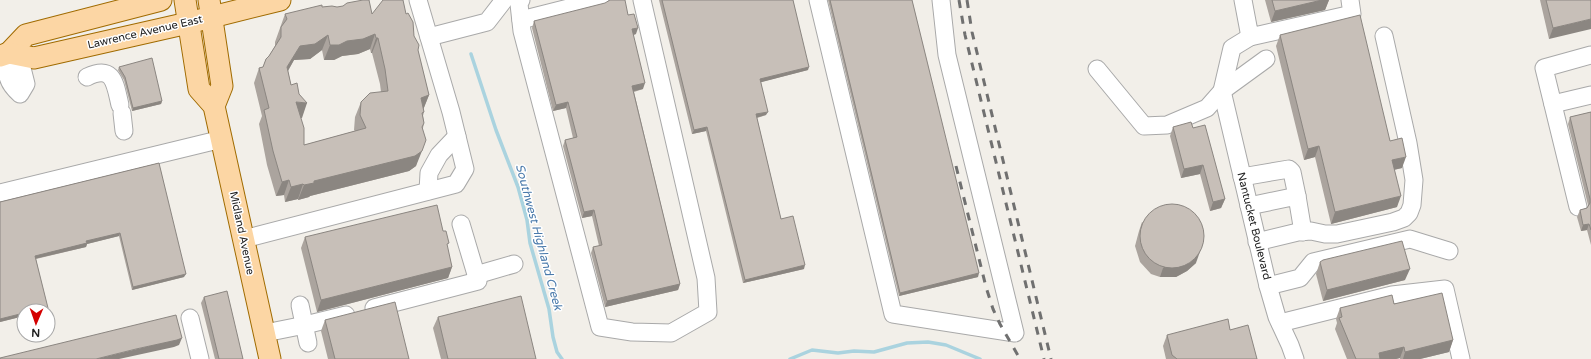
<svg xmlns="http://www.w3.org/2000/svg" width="1591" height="359" font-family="'Varela Round',sans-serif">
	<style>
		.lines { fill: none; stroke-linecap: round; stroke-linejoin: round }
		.stream { stroke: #aad3df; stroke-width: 3.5 }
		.minor-casing { stroke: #a9a9a9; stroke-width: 19 }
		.major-casing { stroke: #a06b00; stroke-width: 23 }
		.minor { stroke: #fff; stroke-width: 17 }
		.major { stroke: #fcd6a4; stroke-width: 21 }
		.rail { stroke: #707070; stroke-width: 3; stroke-dasharray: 8 8; stroke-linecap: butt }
		.wall { fill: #aba49e; fill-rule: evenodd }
		.shaded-wall { fill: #8b8681 }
		.building { fill: #c7bfb8; stroke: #8b8681; fill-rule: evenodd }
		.labels { text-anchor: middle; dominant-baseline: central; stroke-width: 3; stroke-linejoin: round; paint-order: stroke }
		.street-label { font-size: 11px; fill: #222; stroke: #fff }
		.water-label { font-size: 12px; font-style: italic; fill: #4a7aab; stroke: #fff }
	</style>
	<rect width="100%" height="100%" fill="#f2efe9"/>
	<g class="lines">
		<g class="stream">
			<polyline points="471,54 496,130 518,187 527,220 530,243 549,309 553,337 557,352 562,359"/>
			<polyline points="790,359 812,350 838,353 854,351 874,352 907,343 928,342 946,345 980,359"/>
		</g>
		<g class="minor-casing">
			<g id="minor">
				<polyline points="521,0 519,4 522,31 600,327 632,332 671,333 708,312 706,278 642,0"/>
				<polyline points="818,0 893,314 1015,333 947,55 941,0"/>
				<polyline points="1243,0 1250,37 1352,14 1350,0"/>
				<polyline points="521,20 600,0"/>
				<polyline points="429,37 487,22 504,0"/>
				<polyline points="1250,37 1232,48 1222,91 1268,286 1277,317 1290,345 1295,359"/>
				<path d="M 9,53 L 22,68 L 26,84 L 20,94 C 5,81 6,72 9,53 Z"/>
				<polyline points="1097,69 1144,126 1167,125 1207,108 1222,91 1266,59"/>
				<path d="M 87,77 C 114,64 115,84 120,105"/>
				<polyline points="1553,104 1591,95"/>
				<polyline points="122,113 124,131"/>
				<polyline points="1242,177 1289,169 1292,172 1297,196"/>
				<polyline points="428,191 429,173 439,155 457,136"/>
				<polyline points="0,193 222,139"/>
				<polyline points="1249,206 1297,196 1303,232"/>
				<polyline points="1578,207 1544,68 1591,55"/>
				<polyline points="244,239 456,184 465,169 451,112 418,0"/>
				<polyline points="1257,242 1298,232 1311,231 1325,234 1337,234 1393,222 1404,218 1409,213 1412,205 1414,180 1408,143 1384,36"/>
				<polyline points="476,275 514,264"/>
				<polyline points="1268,286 1300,278 1313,262 1410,239 1449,251"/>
				<polyline points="300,305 308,343"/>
				<polyline points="374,308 478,281 461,224"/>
				<polyline points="190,318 200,359"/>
				<polyline points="1280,323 1392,295 1445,289 1461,359"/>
				<polyline points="265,333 305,325 346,315"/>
			</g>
		</g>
		<g class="major-casing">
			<g id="major">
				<polyline points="185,0 199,89 214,106 270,359"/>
				<polyline points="209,0 222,86 214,106"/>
				<polyline points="9,53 26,35 161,0"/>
				<polyline points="0,56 9,53 34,58 188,23 280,0"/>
			</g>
		</g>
		<use href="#minor" class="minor"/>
		<use href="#major" class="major"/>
		<g class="rail">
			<polyline points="959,0 965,35 1044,359"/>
			<polyline points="967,0 972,32 1051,359"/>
			<polyline points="956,166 986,287 993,309 1000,324 1020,359"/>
		</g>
	</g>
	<g class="wall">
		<polygon points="659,0 793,0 808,70 761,82 766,115 757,118 781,219 804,269 743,283 706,131 692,134"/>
		<polygon points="828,0 912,0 978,277 899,296"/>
		<polygon points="1265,0 1329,0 1325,10 1271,22"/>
		<polygon points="1540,0 1591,0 1549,39"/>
		<path d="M 322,7 L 372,14 L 406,14 L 414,36 L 429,95 L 423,110 L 424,112 L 423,116 L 424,123 L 423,128 L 416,166 L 409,171 L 310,196 L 309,197 L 298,200 L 298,199 L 285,202 L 284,195 L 276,196 L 267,165 L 259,124 L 262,116 L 254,83 L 259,68 L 263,67 L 266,59 L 269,56 L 275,46 L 275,42 L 285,14 ZM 370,49 L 371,53 L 372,53 L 380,84 L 381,92 L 361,102 L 355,117 L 354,130 L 355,131 L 304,145 L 301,118 L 302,118 L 291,85 L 288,71 L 294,60 L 310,59 L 322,50 L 324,60 L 334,60 L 342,56 L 358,54 Z"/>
		<polygon points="628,15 636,34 633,35 643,89 634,92 680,284 678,290 605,307 591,253 593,247 599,246 592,216 582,218 563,146 565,140 573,138 566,108 553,111 532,28 534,21"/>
		<polygon points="1280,35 1390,141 1402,168 1394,170 1397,207 1331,224 1315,157 1304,160 1276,46"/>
		<polygon points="119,67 162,101 161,104 132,111 124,80 118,70"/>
		<polygon points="1591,112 1591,245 1587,230 1581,231 1577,217 1580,210 1587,208 1588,205 1568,124 1570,117"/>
		<polygon points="1173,127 1193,128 1225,199 1221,208 1210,211 1200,174 1181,178 1170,136"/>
		<polygon points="159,163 184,277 132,290 119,236 87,244 86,247 36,259 47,311 24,311 24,316 0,322 0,202"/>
		<polygon points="1142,222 1196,263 1187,271 1176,277 1160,277 1151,274 1140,262 1135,246 1139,231"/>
		<polygon points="305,237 447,248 452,267 448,278 317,312 301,248"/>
		<polygon points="1320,262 1405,280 1323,301 1316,274"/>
		<polygon points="204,297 243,359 215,359 201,303"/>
		<polygon points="1394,304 1453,340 1449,352 1420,359 1400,359 1400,358 1396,359 1347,359 1335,329 1337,323 1336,319 1340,308"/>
		<polygon points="438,317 536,359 441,359 433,328"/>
		<polygon points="325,320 409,359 328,359 321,331"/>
		<polygon points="1167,335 1257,359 1166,359 1163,346"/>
	</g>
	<g class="shaded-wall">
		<polygon points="1322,0 1329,0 1325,10 1271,22 1275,11"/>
		<polygon points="1591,19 1591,29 1549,39 1553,28"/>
		<polygon points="638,28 636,34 630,36 632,29"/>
		<polygon points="375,34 370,49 358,54 342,56 334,60 324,60 330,45"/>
		<polygon points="328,35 322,50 310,59 294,60 282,81 287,67 300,46"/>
		<polygon points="376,38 378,38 372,53 371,53"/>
		<polygon points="809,67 808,70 758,83 760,79"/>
		<polygon points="645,83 643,89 630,92 632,86"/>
		<polygon points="429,95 423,110 421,98"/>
		<polygon points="162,101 161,104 132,111 133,108"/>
		<polygon points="296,102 307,103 302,118 291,117"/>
		<polygon points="568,102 566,108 553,111 556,105"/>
		<polygon points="768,112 766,115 755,118 756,114"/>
		<polygon points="707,127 706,131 692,134 694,130"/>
		<polygon points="1319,146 1315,157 1304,160 1308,149"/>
		<polygon points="422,151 416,166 409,171 310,196 309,197 298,200 304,185 314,181"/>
		<polygon points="1406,157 1402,168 1388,171 1392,160"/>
		<polygon points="1203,165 1200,174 1181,178 1184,169"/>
		<polygon points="289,180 284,195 276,196 282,182"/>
		<polygon points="303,184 298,199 285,202 291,187"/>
		<polygon points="1401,196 1397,207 1331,224 1335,212"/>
		<polygon points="1225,199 1221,208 1210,211 1213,202"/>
		<polygon points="594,210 592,216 582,218 584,212"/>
		<polygon points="1589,224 1587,230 1581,231 1583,225"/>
		<polygon points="120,233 119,236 87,244 86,247 34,259 35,256 86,241"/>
		<polygon points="1203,243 1196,263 1187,271 1176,277 1160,277 1163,268"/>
		<polygon points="805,265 804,269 743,283 745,280"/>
		<polygon points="452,267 448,278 317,312 321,300"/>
		<polygon points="1410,269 1405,280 1323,301 1327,290"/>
		<polygon points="979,273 978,277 899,296 900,293"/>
		<polygon points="186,274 184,277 132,290 133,287"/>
		<polygon points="680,284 678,290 605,307 607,301"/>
		<polygon points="48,308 47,311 34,311"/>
		<polygon points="24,313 24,316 0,322 0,319"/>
		<polygon points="182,338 179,345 174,347 119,359 96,359"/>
		<polygon points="1453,340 1449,352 1420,359 1403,359 1405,352"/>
		<polygon points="1404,347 1400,358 1396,359 1376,359 1379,353"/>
	</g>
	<g class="building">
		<path d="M 363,0 L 369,0 L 372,14 L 383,0 L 403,0 L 406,14 L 408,13 L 413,22 L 414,36 L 419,45 L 418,50 L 429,95 L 421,98 L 424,112 L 422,113 L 424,123 L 422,127 L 426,140 L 422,151 L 415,156 L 314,181 L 314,183 L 304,185 L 303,184 L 291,187 L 289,180 L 282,182 L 273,151 L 264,110 L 269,108 L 259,68 L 263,67 L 266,59 L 269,56 L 281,37 L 281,27 L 287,19 L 285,14 L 322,5 L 322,7 L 332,6 L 337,7 L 343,6 L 347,3 ZM 375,34 L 376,38 L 378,38 L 385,69 L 388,91 L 370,93 L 361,102 L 360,115 L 366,128 L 304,145 L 304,128 L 296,102 L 307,103 L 299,94 L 297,83 L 291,85 L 287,67 L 300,46 L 315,44 L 328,35 L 330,45 L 339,45 L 347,41 L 363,39 Z"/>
		<polygon points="610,0 625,0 628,15 634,14 638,28 632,29 645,83 632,86 680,284 607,301 593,247 602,245 594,210 584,212 565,140 577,137 568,102 556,105 534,21 605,3"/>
		<polygon points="662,0 793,0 809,67 760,79 768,112 756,114 781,219 793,216 805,265 745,280 707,127 694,130"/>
		<polygon points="830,0 912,0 979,273 900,293"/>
		<polygon points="1272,0 1322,0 1275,11"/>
		<polygon points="1546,0 1591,0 1591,19 1553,28"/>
		<polygon points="1360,15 1390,141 1402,138 1406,157 1392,160 1401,196 1335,212 1319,146 1308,149 1280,35"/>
		<polygon points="152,58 162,101 133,108 125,77 119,67"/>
		<polygon points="1591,112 1591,230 1589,224 1583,225 1580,210 1587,208 1590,203 1590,199 1570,117"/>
		<polygon points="1191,122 1193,128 1205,125 1225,199 1213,202 1203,165 1184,169 1173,127"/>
		<polygon points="159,163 186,274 133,287 120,233 86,241 87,243 35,256 48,308 34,311 24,311 24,313 0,319 0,202"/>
		<circle cx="1172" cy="236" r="32"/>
		<polygon points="437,205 443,231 446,231 449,243 447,244 452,267 321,300 305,237"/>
		<polygon points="1402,241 1410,269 1327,290 1320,262 1323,260"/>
		<polygon points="227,291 243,359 219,359 204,297"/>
		<polygon points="1442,293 1453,340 1405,352 1404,347 1379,353 1380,359 1356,359 1339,318 1342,317 1340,308 1392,295 1394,304"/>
		<polygon points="521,296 536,359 448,359 438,317"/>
		<polygon points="395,302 409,359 335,359 325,320"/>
		<polygon points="176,315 182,338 177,340 136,349 96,359 0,359 0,358"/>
		<polygon points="1228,319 1230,330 1248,325 1257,359 1177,359 1172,355 1167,335"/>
	</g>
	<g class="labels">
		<g class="street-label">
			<text transform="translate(145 32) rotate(-13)">Lawrence Avenue East</text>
			<text transform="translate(1254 226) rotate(76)">Nantucket Boulevard</text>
			<text transform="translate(242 233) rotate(78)">Midland Avenue</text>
		</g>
		<g class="water-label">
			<text transform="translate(539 237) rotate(75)">Southwest Highland Creek</text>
		</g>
	</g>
	<g transform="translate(36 323) rotate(182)"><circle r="19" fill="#ffffff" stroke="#a7a7a7"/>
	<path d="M0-3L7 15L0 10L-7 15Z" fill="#d40000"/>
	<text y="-6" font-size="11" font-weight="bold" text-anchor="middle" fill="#222222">N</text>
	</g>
</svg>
